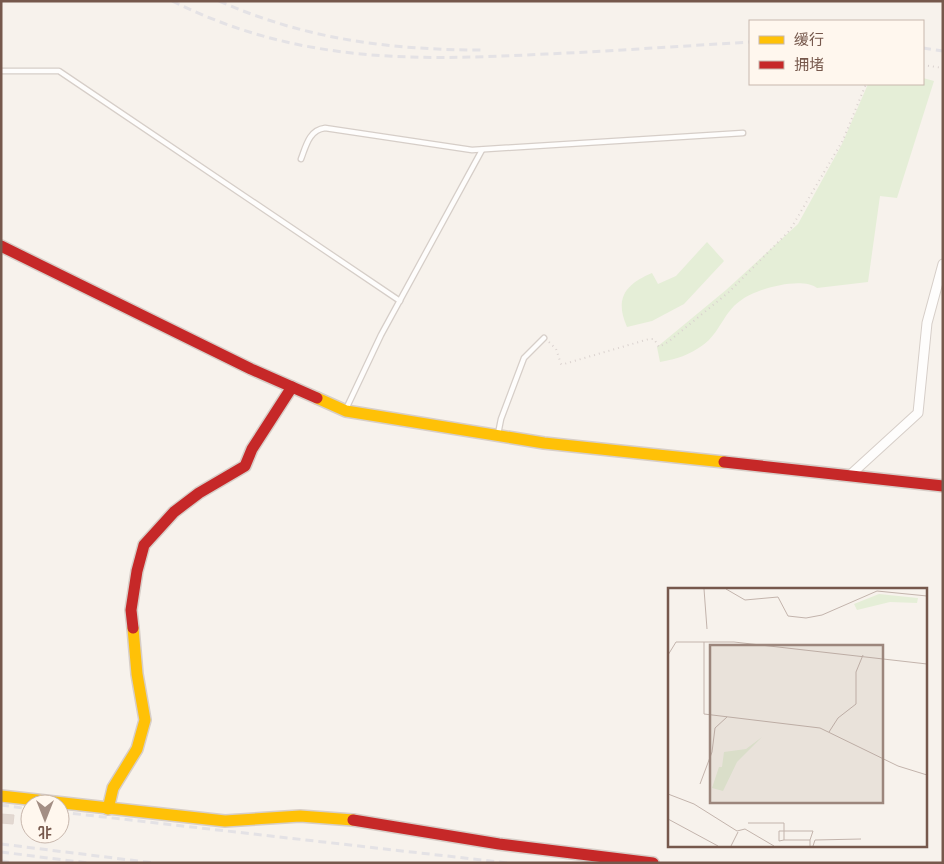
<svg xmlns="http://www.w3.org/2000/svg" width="944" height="864" font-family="Jost,'Noto Sans SC',sans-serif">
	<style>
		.green { fill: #e5eed7 }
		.building { fill: #e2d8d1; stroke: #e0d5ce }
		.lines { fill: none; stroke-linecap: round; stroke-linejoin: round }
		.lane-casing { stroke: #d6cec8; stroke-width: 7 }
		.street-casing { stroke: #d6cec8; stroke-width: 11 }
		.slow-casing { stroke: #d7cec8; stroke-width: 14 }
		.jam-casing { stroke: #d7cec8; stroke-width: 14 }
		.path { stroke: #dad2cf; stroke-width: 2; stroke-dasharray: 1 4; stroke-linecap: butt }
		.lane { stroke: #fefdfc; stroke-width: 4.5 }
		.street { stroke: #fefdfc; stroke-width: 9 }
		.slow { stroke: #ffc107; stroke-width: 11 }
		.jam { stroke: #c62828; stroke-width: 11 }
		.rail { stroke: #e4e2e5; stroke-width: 3; stroke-dasharray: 8 5; stroke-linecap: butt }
		.inset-road { fill: none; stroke: #c3b4ac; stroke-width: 1 }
		.view { fill: #9c867c; fill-opacity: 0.15; stroke: #9c867c; stroke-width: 2.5 }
		.inset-edge { fill: none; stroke: #76584c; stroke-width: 2.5 }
	</style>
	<rect width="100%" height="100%" fill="#f7f2ec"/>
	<g class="green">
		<path d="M 923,78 L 934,81 L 897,198 L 880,196 L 868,282 L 817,288 C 801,276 755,289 740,301 C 724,312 719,334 703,345 C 689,355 677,359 660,362 L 657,347 L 726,290 L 798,224 L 842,144 L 868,84 L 923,84 Z"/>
		<path d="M 707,242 L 724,261 L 684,304 L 652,321 L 627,327 C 614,298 626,284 652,273 L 658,284 L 676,276 Z"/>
	</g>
	<polygon class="building" points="1,814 14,815 13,824 1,823"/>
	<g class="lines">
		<g class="lane-casing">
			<g id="lane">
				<polyline points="1,71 59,71 400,301"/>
				<path d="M 301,159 C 306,146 309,130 325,128 L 472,150 L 743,133"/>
				<polyline points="346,409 381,335 482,150"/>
				<polyline points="498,434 501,419 524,358 544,338"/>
			</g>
		</g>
		<g class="street-casing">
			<polyline id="street" points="849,476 918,413 927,323 943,264"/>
		</g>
		<g class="slow-casing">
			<g id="slow">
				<polyline points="317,398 346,411 544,443 724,462"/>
				<polyline points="1,796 225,821 300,816 353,820"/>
				<polyline points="108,809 113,788 137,749 145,720 137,674 133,628"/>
			</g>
		</g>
		<g class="jam-casing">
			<g id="jam">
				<polyline points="1,246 251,369 317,398"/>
				<polyline points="724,462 943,486"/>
				<polyline points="133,628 131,610 137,571 144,545 174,512 199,493 245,466 252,449 292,387"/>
				<polyline points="353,820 499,844 653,863"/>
			</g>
		</g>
		<g class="path">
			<polyline points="923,65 943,68"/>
			<polyline points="549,342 556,349 561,364 564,364 649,339 654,339 659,347 668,342 729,292 790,230 843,140 866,84"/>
		</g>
		<use href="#lane" class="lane"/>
		<use href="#street" class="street"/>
		<use href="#slow" class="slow"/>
		<use href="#jam" class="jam"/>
		<g class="rail">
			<path d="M 172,1 C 298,63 410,61 546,54 C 614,51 682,46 750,42"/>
			<path d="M 219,1 C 305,39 389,50 483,50"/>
			<polyline points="923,48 943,51"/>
			<polyline points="1,805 30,809"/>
			<polyline points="60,812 508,863"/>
			<polyline points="1,844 154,863"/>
			<polyline points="1,852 88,863"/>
			<polyline points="1,861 14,863"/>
		</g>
	</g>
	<g transform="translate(668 588)">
		<rect width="259" height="259" fill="#f7f2ec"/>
		<path d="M 211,6 L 250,10 L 249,15 L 222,14 L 189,22 L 186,16 ZM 94,149 L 69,174 L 55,203 L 44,200 L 51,179 L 54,179 L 56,164 L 78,161 Z" fill="#e5eed7"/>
		<path class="inset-road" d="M 36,1 L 39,41M 58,1 L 77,12 L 110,9 L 120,28 L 138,30 L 154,27 L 209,3 L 259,8M 36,54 L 36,126M 0,67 L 8,54 L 66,54 L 259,76M 36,126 L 152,140 L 230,178 L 259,187M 161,144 L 170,130 L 188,116 L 188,84 L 195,67M 32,196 L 44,164 L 47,140 L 59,129M 0,206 L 26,216 L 69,243 L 77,241 L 106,258M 0,231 L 50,258M 80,235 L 116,235 L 116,243 L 145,243 L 142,252M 111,243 L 116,243 L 116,252 L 111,253 ZM 116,252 L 142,252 L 142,258M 63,258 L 70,244M 145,258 L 147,252 L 193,251"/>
		<path class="view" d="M 42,57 L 215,57 L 215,215 L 42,215 Z"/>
		<rect width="259" height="259" class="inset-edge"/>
	</g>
	<rect width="944" height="864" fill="none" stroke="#76584c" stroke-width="5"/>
	<rect x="749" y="20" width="175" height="65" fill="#fff7ee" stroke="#c8b7ad"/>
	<rect x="759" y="36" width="25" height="8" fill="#ffc107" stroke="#c8b7ad"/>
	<text x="794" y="45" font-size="15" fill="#76584c">缓行</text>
	<rect x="759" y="61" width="25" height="8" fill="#c62828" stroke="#c8b7ad"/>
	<text x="794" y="70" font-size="15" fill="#76584c">拥堵</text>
	<g transform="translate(45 819) rotate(180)"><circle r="24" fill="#fff7ee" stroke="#c8b7ad"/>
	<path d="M0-4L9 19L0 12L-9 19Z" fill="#a38e84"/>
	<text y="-8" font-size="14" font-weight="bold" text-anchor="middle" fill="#76584c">北</text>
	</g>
</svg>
